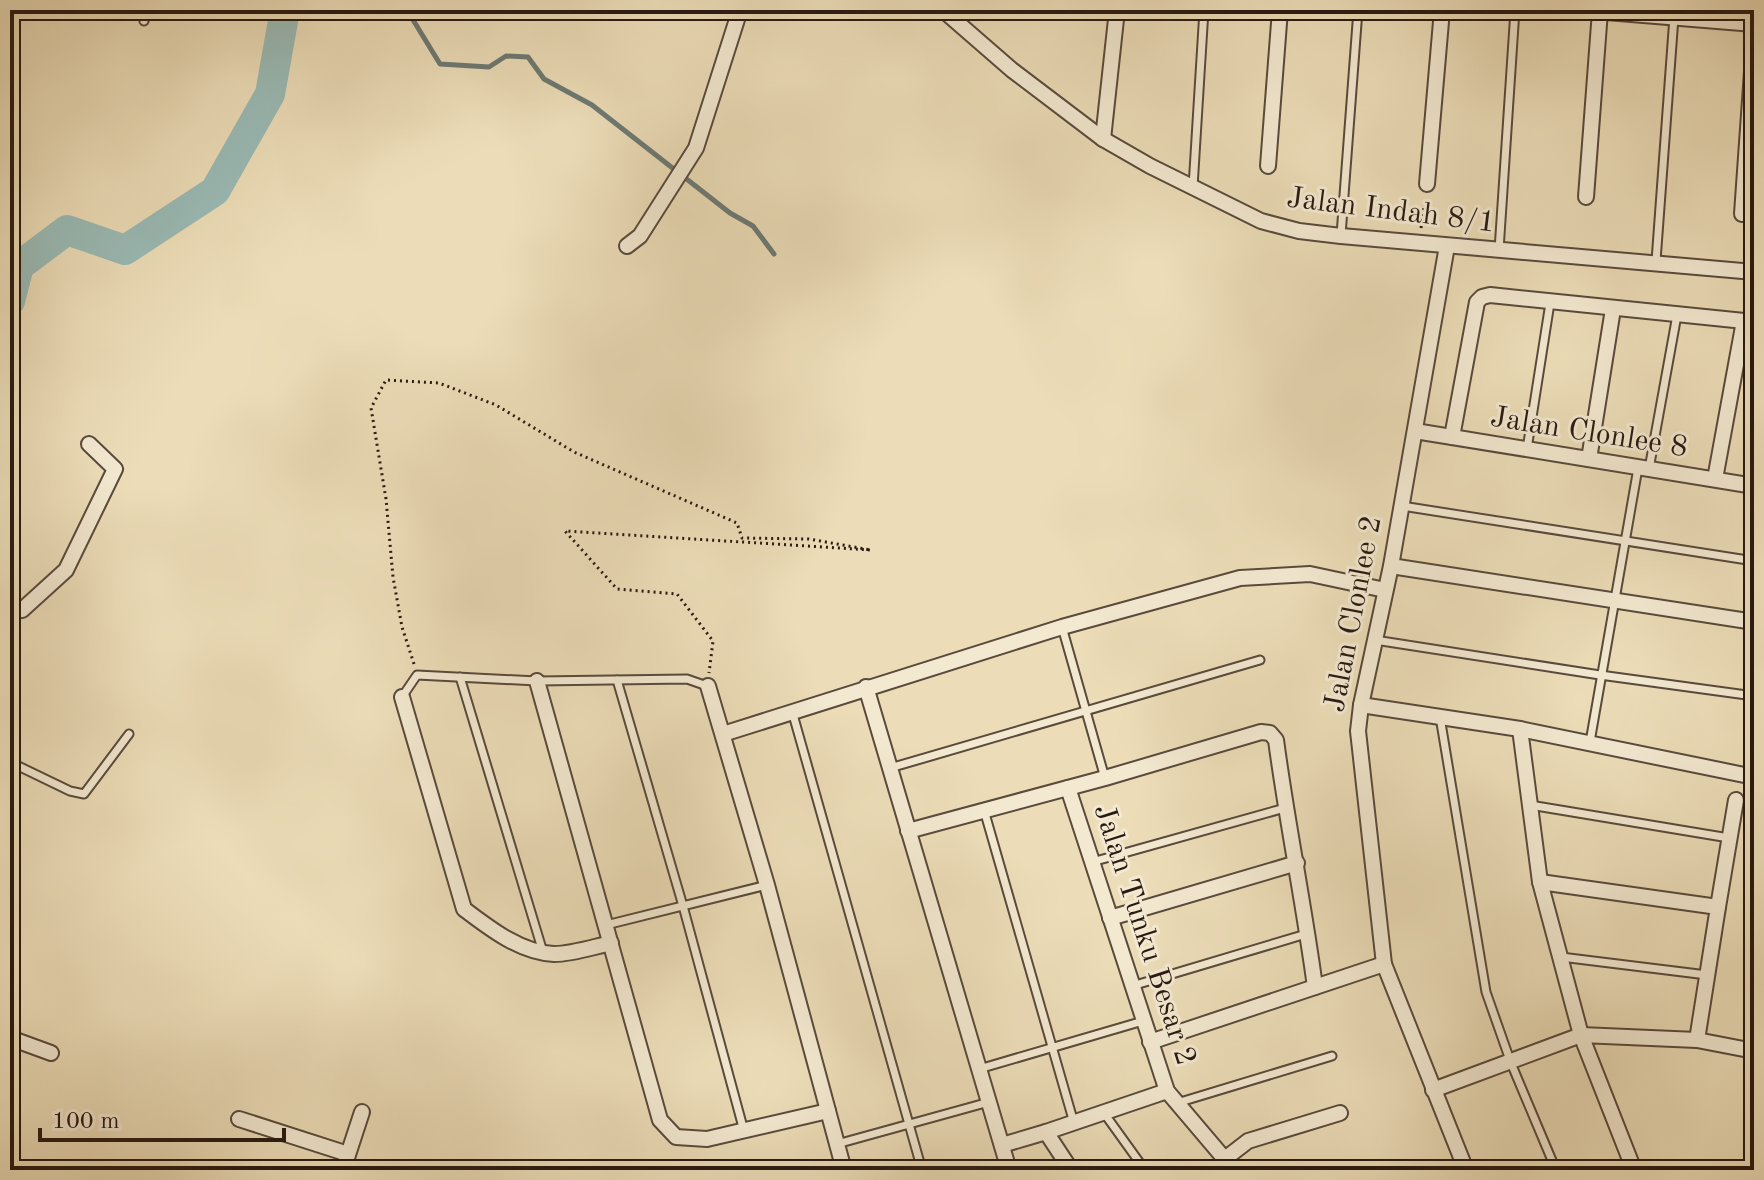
<svg xmlns="http://www.w3.org/2000/svg" width="1764" height="1180" font-family="'Old Standard TT',serif">
	<style>
		.lines { fill: none; stroke-linecap: round; stroke-linejoin: round }
		.stream { stroke: #6c7a74; stroke-width: 5 }
		.river { stroke: #9abbb6; stroke-width: 30 }
		.lane-casing { stroke: #594a3c; stroke-width: 11 }
		.street-casing { stroke: #594a3c; stroke-width: 18 }
		.path { stroke: #281912; stroke-width: 3; stroke-dasharray: 2 4; stroke-linecap: butt }
		.lane { stroke: #f3e9d1; stroke-width: 7 }
		.street { stroke: #f3e9d1; stroke-width: 14 }
		.labels { text-anchor: middle; dominant-baseline: central; stroke-width: 6; stroke-linejoin: round; paint-order: stroke }
		.street-label { font-size: 30px; fill: #281912; stroke: #f3e9d1 }
	</style>
	<rect width="100%" height="100%" fill="#ecddb8"/>
	<filter id="stains"><feTurbulence type="fractalNoise" baseFrequency=".0025" numOctaves="4"/><feColorMatrix values="0 0 0 0 .2 0 0 0 0 .09 0 0 0 0 .02 0 0 0 .5 -.17"/></filter>
	<radialGradient id="worn" r=".72"><stop offset=".6" stop-color="#630" stop-opacity="0"/><stop offset="1" stop-color="#630" stop-opacity=".3"/></radialGradient>
	<g class="lines">
		<polyline class="stream" points="407,10 440,64 489,67 506,56 528,57 544,79 592,105 730,213 753,226 774,254"/>
		<polyline class="river" points="10,301 19,266 67,230 125,250 215,191 270,94 285,10"/>
		<g class="lane-casing">
			<g id="lane">
				<polyline points="144,21 147,10"/>
				<polyline points="1193,187 1204,10"/>
				<polyline points="1341,235 1358,10"/>
				<polyline points="1499,250 1515,10"/>
				<polyline points="1656,261 1674,17"/>
				<polyline points="1527,449 1550,303"/>
				<polyline points="1649,469 1677,315"/>
				<polyline points="1402,506 1754,561"/>
				<polyline points="1062,627 1105,778"/>
				<polyline points="1375,640 1600,675 1754,696"/>
				<polyline points="460,677 543,952"/>
				<polyline points="617,680 683,906 744,1131"/>
				<polyline points="402,697 417,675 537,681 687,679 707,686"/>
				<polyline points="792,711 922,1170"/>
				<polyline points="1440,717 1486,992 1511,1063 1556,1170"/>
				<polyline points="1590,742 1638,468"/>
				<polyline points="10,762 70,791 84,794 129,734"/>
				<polyline points="890,768 1260,660"/>
				<polyline points="1530,805 1729,838"/>
				<polyline points="984,810 1074,1123"/>
				<polyline points="1092,862 1285,808"/>
				<polyline points="606,925 767,885"/>
				<polyline points="1561,957 1707,975"/>
				<polyline points="1132,986 1306,934"/>
				<polyline points="979,1069 1143,1021"/>
				<polyline points="1177,1103 1332,1056"/>
				<polyline points="1104,1113 1145,1170"/>
				<polyline points="837,1144 989,1102"/>
			</g>
		</g>
		<g class="street-casing">
			<g id="street">
				<polyline points="943,10 1012,70 1103,139 1150,166 1261,221 1299,231 1341,236 1754,272"/>
				<polyline points="1582,10 1754,24"/>
				<polyline points="1103,139 1117,10"/>
				<polyline points="1268,166 1280,10"/>
				<polyline points="1427,184 1442,10"/>
				<polyline points="1586,197 1600,11"/>
				<polyline points="1742,214 1754,43"/>
				<polyline points="627,246 640,236 696,148 740,10"/>
				<polyline points="1447,246 1391,566 1361,705 1358,731 1384,964 1466,1170"/>
				<polyline points="1415,431 1754,486"/>
				<polyline points="1452,437 1477,302 1482,297 1490,295 1754,322"/>
				<polyline points="1589,459 1613,309"/>
				<polyline points="1715,479 1744,321"/>
				<polyline points="1391,566 1754,622"/>
				<polyline points="10,611 22,610 66,570 115,469 89,444"/>
				<polyline points="537,681 660,1120 676,1137 707,1139 828,1111"/>
				<polyline points="708,686 767,885 844,1170"/>
				<polyline points="866,687 1009,1170"/>
				<path d="M 402,697 L 464,909 C 489,928 521,953 554,954 C 572,954 593,947 611,943"/>
				<polyline points="1361,705 1520,729 1754,777"/>
				<polyline points="723,734 1062,627 1240,578 1310,574 1385,590"/>
				<polyline points="1068,788 1167,1091 1234,1170"/>
				<path d="M 908,831 L 1105,778 L 1261,732 L 1270,733 L 1276,740 C 1287,823 1304,904 1315,987"/>
				<polyline points="1540,882 1718,907 1697,1040"/>
				<polyline points="1718,907 1736,800"/>
				<polyline points="1110,918 1297,863"/>
				<polyline points="10,1038 51,1053"/>
				<polyline points="1150,1042 1384,964"/>
				<polyline points="1433,1090 1581,1035 1540,882 1520,729"/>
				<polyline points="239,1119 348,1154"/>
				<polyline points="1046,1132 1167,1091"/>
				<polyline points="1002,1145 1046,1132 1071,1170"/>
				<polyline points="1226,1158 1248,1141 1340,1113"/>
				<polyline points="343,1170 362,1112"/>
				<polyline points="1634,1170 1581,1035 1697,1040 1754,1051"/>
			</g>
		</g>
		<g class="path">
			<polyline points="1421,228 1425,200"/>
			<polyline points="414,664 402,627 393,577 386,499 371,408 386,380 439,383 496,405 574,452 737,523 742,538 809,539 871,550 565,531 617,589 677,594 713,641 709,673"/>
		</g>
		<use href="#lane" class="lane"/>
		<use href="#street" class="street"/>
	</g>
	<g class="labels">
		<g class="street-label">
			<text transform="translate(1391 211) rotate(7)">Jalan Indah 8/1</text>
			<text transform="translate(1589 433) rotate(9)">Jalan Clonlee 8</text>
			<text transform="translate(1354 614) rotate(-79)">Jalan Clonlee 2</text>
			<text transform="translate(1144 935) rotate(72)">Jalan Tunku Besar 2</text>
		</g>
	</g>
	<rect width="1764" height="1180" fill="none" stroke="#ecddb8" stroke-width="40"/>
	<rect x="12" y="12" width="1740" height="1156" fill="none" stroke="#281912" stroke-width="4"/>
	<rect x="20" y="20" width="1724" height="1140" fill="none" stroke="#281912" stroke-width="2"/>
	<path d="M40 1128v12h244v-12" fill="none" stroke="#281912" stroke-width="4"/>
	<text x="52" y="1128" font-size="24" fill="#281912" stroke="#f3e9d1" stroke-width="6" paint-order="stroke">100 m</text>
	<rect width="100%" height="100%" filter="url(#stains)"/>
	<rect width="100%" height="100%" fill="url(#worn)"/>
</svg>
